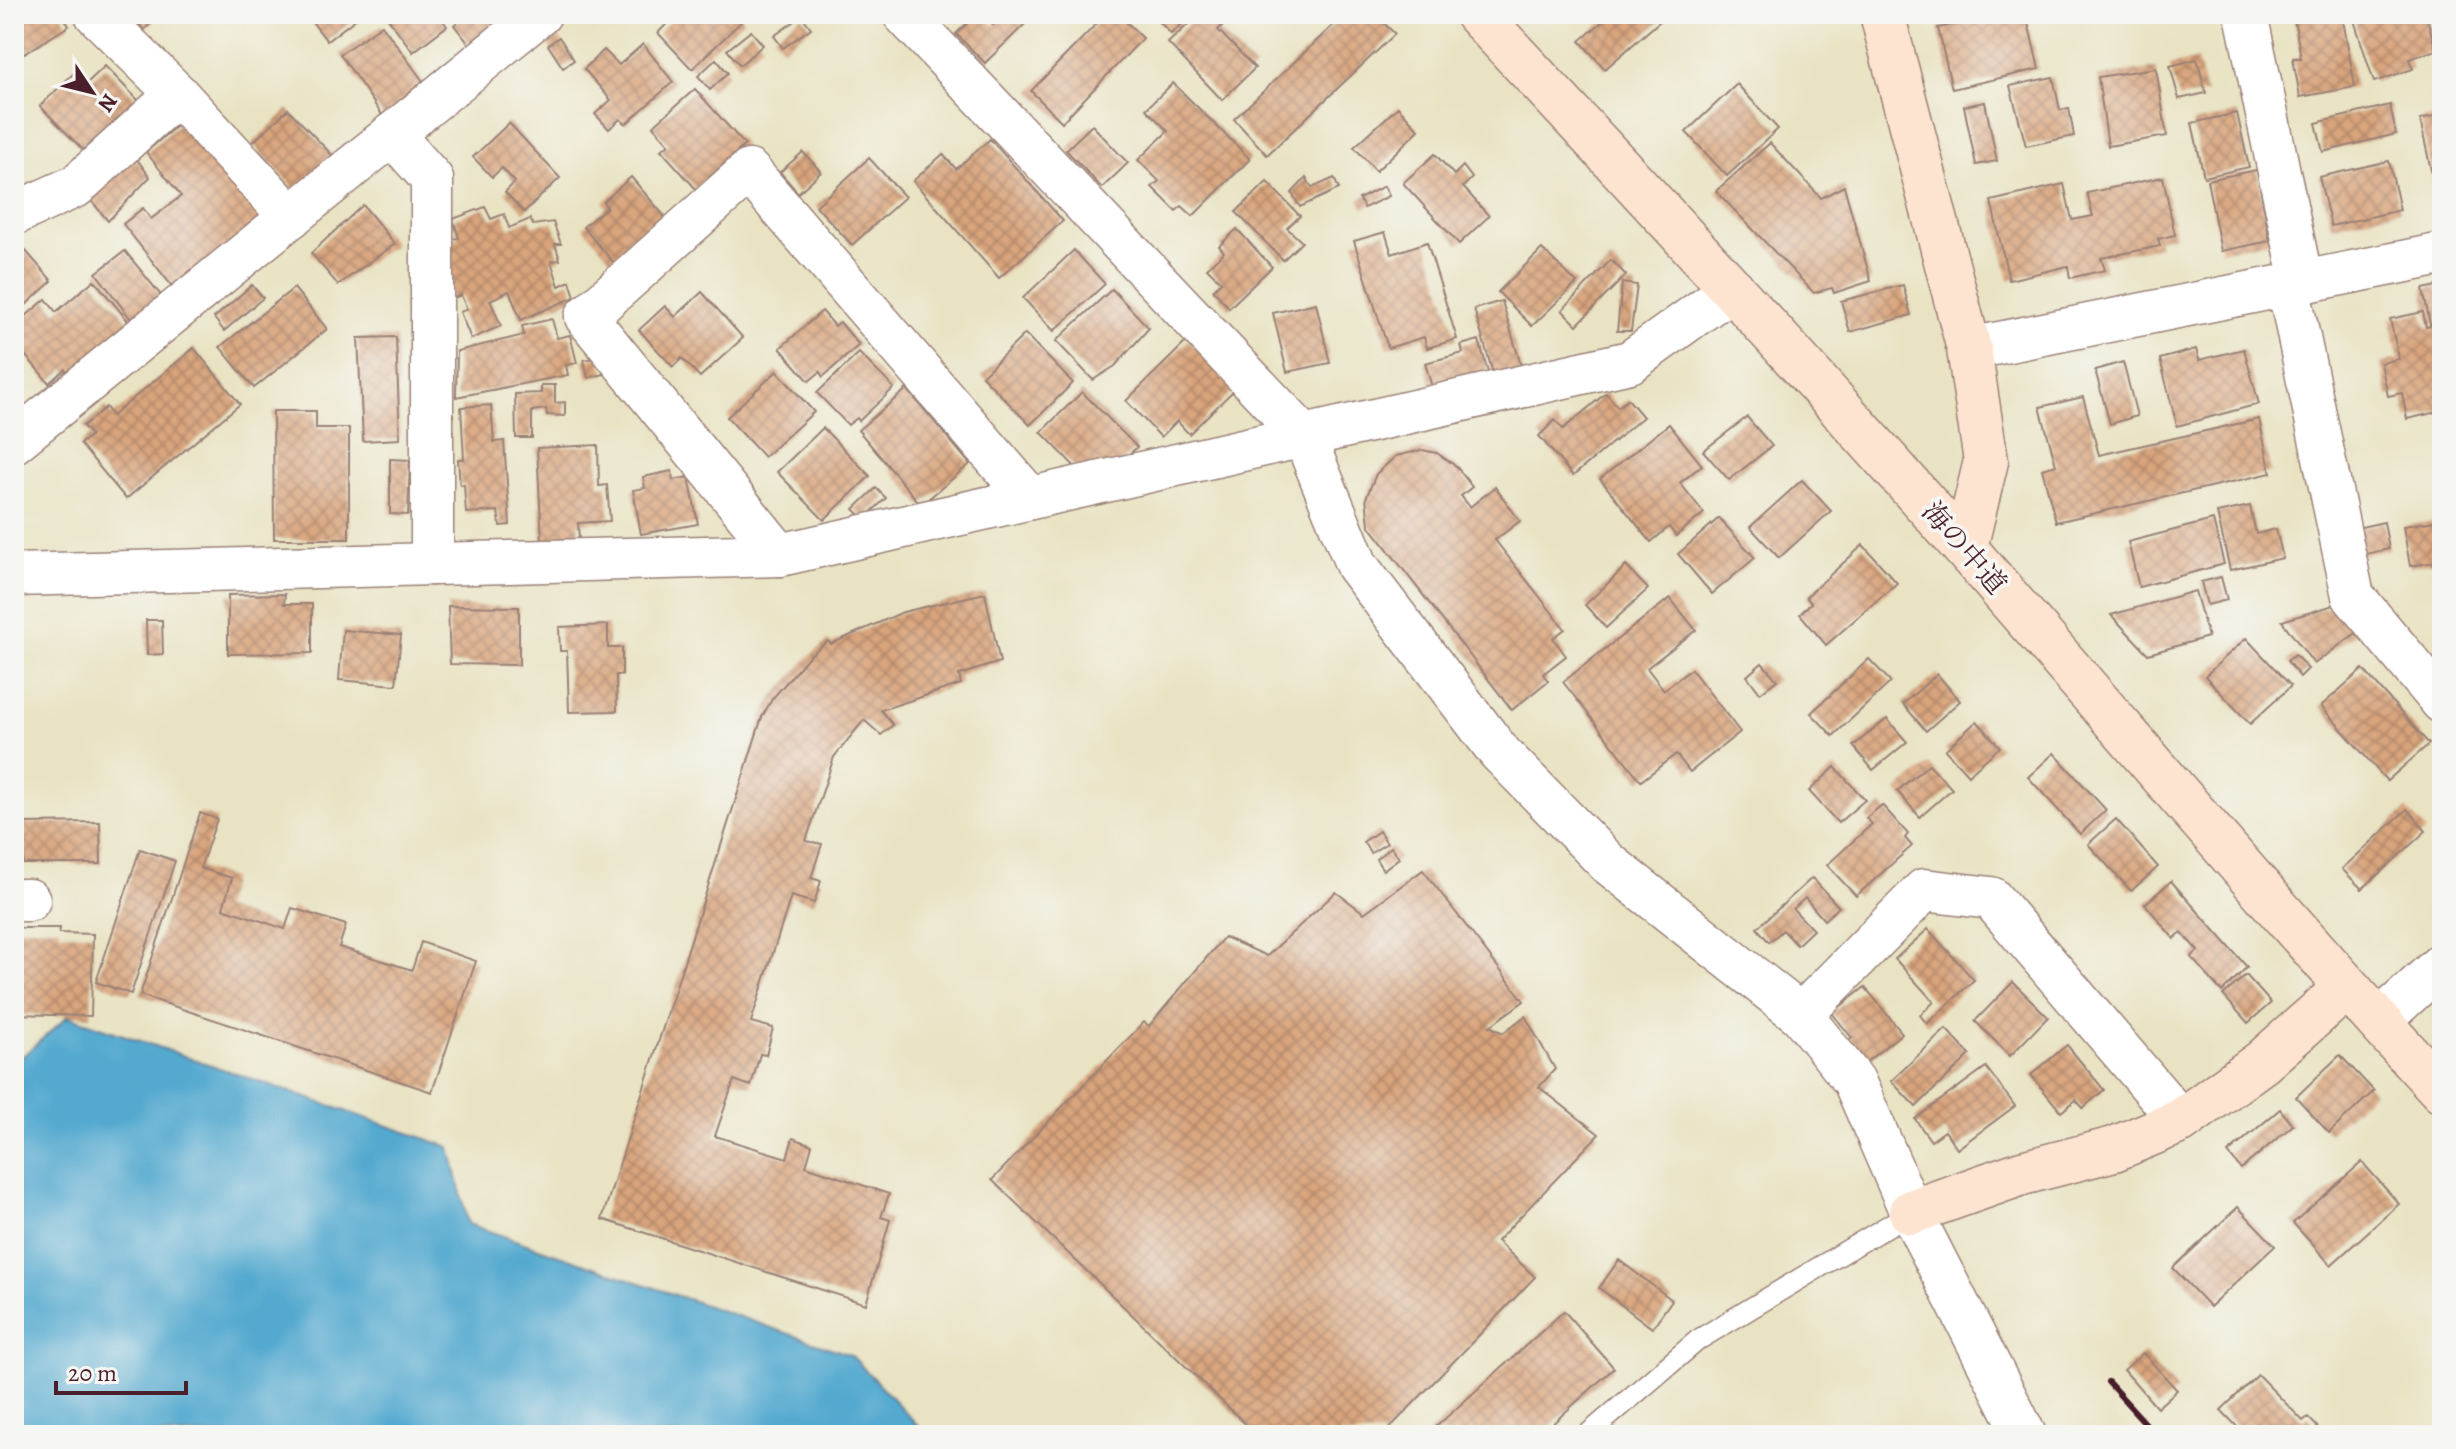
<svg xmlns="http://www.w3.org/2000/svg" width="2456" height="1449" font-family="Alegreya,'Noto Serif JP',serif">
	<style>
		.water { fill: #53a9cf; stroke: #4e647d; stroke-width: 2 }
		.building { fill: url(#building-cross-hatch) }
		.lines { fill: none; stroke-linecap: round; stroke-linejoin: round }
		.lane-casing { stroke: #9a8177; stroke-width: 23 }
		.street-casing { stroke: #9a8177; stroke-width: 45 }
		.secondary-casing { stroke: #9a8177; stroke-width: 47 }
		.lane { stroke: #fff; stroke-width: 20 }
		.street { stroke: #fff; stroke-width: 42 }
		.secondary { stroke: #fde4d1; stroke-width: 44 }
		.rail { stroke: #4a1f2b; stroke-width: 6 }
		.labels { text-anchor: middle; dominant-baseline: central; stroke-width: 7; stroke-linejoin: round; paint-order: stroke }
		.street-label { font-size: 28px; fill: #4a1f2b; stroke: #f6f6f2 }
	</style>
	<defs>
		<pattern id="building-cross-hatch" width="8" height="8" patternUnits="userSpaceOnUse" patternTransform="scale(2)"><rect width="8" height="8" fill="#d9a57d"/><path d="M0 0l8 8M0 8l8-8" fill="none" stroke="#b28667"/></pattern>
	</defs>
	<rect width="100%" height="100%" fill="#f6f6f2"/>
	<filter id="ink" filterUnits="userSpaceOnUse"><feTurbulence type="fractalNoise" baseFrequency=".0125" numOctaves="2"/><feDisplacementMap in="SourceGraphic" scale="16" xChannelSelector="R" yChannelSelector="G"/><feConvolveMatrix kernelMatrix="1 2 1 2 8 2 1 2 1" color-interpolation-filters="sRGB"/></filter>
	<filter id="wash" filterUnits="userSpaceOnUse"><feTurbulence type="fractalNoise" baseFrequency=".006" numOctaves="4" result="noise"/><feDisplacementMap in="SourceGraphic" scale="32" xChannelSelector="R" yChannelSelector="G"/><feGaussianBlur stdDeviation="1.8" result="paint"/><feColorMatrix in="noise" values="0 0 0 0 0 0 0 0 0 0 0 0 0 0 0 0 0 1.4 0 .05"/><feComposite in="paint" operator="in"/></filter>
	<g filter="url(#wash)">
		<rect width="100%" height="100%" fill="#e9e3c3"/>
		<polygon class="water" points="68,1016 450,1147 468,1224 851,1355 927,1435 14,1435 14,1064"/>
		<g id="blocks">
			<g class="building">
				<polygon points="14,14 62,14 69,26 14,60"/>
				<polygon points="130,14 161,14 144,30"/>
				<polygon points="306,14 362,14 327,41"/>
				<polygon points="385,14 438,14 447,26 413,52"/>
				<polygon points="469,14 517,14 473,49 454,25"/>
				<polygon points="676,14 738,14 743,20 692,69 658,33"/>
				<polygon points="977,14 983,14 993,25 1005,14 1015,14 1025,24 985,63 956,34"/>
				<polygon points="1106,14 1118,14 1143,38 1062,122 1031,91"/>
				<polygon points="1152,14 1193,14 1171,34"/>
				<polygon points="1199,14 1234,14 1218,30 1255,68 1222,100 1168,43"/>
				<polygon points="1345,14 1375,14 1395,34 1267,155 1234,119"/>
				<polygon points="1611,14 1668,14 1605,69 1580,41"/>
				<polygon points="2002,14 2026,14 2039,69 1952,89 1938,28"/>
				<polygon points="2293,14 2342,14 2355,87 2300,97 2293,58 2301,58"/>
				<polygon points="2352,14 2426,14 2436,50 2409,59 2413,69 2374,82"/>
				<polygon points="802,16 811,28 783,48 774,36"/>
				<polygon points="382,25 428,88 385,119 340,54"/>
				<polygon points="751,31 763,45 740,65 727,50"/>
				<polygon points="559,37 574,60 563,68 548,45"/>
				<polygon points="643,44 673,82 626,124 620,119 609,129 595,114 611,100 584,69 604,50 619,65"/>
				<polygon points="716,59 728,73 710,90 698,76"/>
				<polygon points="2197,59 2206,93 2179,99 2170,66"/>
				<polygon points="105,66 139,101 85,152 40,106 75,72 86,84"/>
				<polygon points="2156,68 2167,136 2108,146 2098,77"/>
				<polygon points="2053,77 2060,110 2069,108 2074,136 2026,146 2010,86"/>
				<polygon points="1173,83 1250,159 1193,216 1182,206 1176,211 1152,187 1159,181 1138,160 1168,131 1146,109"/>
				<polygon points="1737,84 1778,129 1727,176 1686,132"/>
				<polygon points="695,89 745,145 696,189 661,150 669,144 653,126"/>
				<polygon points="1985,102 1997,161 1976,165 1964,106"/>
				<polygon points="2390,105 2396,134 2323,152 2316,123"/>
				<polygon points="1398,107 1419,130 1376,171 1354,147"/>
				<polygon points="288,109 336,159 294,189 252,143"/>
				<polygon points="2237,113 2249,167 2204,177 2192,123"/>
				<polygon points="2442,115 2442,202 2438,202 2420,120"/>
				<polygon points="182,121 265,218 175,290 123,224 143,208 151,219 181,196 146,152"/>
				<polygon points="509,123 560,178 524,212 505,192 515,182 502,168 492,177 473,157"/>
				<polygon points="1092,125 1128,163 1102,188 1066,150"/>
				<polygon points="990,139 1063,221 999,278 913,181 943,154 956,169"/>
				<polygon points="1770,143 1821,198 1844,186 1871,281 1834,293 1832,288 1814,293 1716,191"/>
				<polygon points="803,152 821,172 798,193 780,172"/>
				<polygon points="1435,154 1454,175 1463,166 1472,178 1463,187 1489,216 1459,244 1403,183"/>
				<polygon points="136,158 150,177 108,221 90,199"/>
				<polygon points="869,158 905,197 852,245 816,206"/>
				<polygon points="2389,161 2400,210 2331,226 2319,177"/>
				<polygon points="2257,170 2270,241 2221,251 2207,180"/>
				<polygon points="631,177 666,218 614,263 583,227 607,207 603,202"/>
				<polygon points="2163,177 2175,235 2158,239 2160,246 2101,258 2105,270 2070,278 2068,266 2009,280 1991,201 2064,184 2072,220 2093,216 2087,193"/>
				<polygon points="1306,178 1312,188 1334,178 1339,189 1300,207 1292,193"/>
				<polygon points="1267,182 1300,216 1287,228 1302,242 1283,260 1236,212"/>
				<polygon points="1384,186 1389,196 1364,208 1359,199"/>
				<polygon points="363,205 395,244 338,285 311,253"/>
				<polygon points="485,207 491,219 504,214 509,228 530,219 533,225 553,222 561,244 555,244 560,260 551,261 559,286 570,281 575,297 521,320 509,291 490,300 501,326 471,339 460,312 467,309 461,295 451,299 451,239 459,238 453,219"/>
				<polygon points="1237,229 1272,267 1229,308 1213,290 1221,282 1207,268 1224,252 1219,246"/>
				<polygon points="1385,232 1392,254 1427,242 1457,339 1427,348 1424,337 1388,348 1354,241"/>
				<polygon points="19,243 52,281 14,316 14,247"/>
				<polygon points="1542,249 1577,283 1532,326 1498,292"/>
				<polygon points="1074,250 1105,284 1054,331 1023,298"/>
				<polygon points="125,251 164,299 134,323 96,273"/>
				<polygon points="1611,260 1626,275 1577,325 1562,310"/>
				<polygon points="94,280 135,329 74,380 65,369 49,383 14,342 14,326 46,299 56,312"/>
				<polygon points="1622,283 1637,285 1631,331 1617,331"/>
				<polygon points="252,285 263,298 224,331 214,318"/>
				<polygon points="1903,285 1911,315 1850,332 1841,301"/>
				<polygon points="2442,285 2442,322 2430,324 2423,289"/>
				<polygon points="294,288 327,329 254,388 220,347"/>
				<polygon points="1112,289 1149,328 1115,366 1093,380 1056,341"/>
				<polygon points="702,292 743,338 700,377 682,358 673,367 639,330 665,306 675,317"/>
				<polygon points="1502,301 1525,379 1497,387 1474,309"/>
				<polygon points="1316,303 1330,363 1287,372 1273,313"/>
				<polygon points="822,311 835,326 840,322 859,345 823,377 820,372 809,381 780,348"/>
				<polygon points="2423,312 2426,327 2442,324 2442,411 2407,419 2402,393 2388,396 2381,363 2399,359 2390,319"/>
				<polygon points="552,319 557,338 570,335 577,363 566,365 568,375 456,397 457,351 524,335 522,326"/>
				<polygon points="1025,334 1073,383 1030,425 982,376"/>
				<polygon points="396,337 400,439 363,441 358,338"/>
				<polygon points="1188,340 1235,389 1189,434 1177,421 1161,437 1126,401"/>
				<polygon points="1479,340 1489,376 1433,391 1425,363 1463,353 1461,345"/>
				<polygon points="194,348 240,404 126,499 80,444 91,435 83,426 106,407 112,416"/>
				<polygon points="2196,349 2199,360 2244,349 2259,404 2177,426 2160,359"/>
				<polygon points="859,353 894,388 859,421 857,418 848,425 817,393"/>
				<polygon points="600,357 604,374 588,378 584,360"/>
				<polygon points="2123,362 2137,416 2110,424 2095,370"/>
				<polygon points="777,371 814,412 764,457 727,417"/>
				<polygon points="541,385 555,385 555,403 565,402 565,416 547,415 546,409 532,411 532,438 516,438 515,394 541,393"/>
				<polygon points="907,389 970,464 921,505 858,430"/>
				<polygon points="1082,392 1137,447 1116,467 1083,475 1041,432"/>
				<polygon points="1606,393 1618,407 1628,399 1643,417 1573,476 1539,436 1555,420 1563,429"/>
				<polygon points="2083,397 2099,455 2259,419 2271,473 2056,522 2042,469 2056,465 2040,407"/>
				<polygon points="491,405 494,442 504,441 510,525 500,526 498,511 466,513 464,485 460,485 458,459 464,459 461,407"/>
				<polygon points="273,411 316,411 316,428 349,428 349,539 274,539"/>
				<polygon points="1747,417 1772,446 1729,480 1703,451"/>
				<polygon points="1669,424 1702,465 1680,483 1704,513 1676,536 1669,527 1651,542 1600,479"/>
				<polygon points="823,428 870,476 824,520 777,472"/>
				<polygon points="598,445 599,486 607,485 610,521 578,523 579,539 542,541 537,448"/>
				<polygon points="1422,450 1437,453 1457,467 1472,487 1461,496 1470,507 1495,487 1520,521 1495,540 1565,629 1553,638 1566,656 1543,674 1548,681 1512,710 1369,525 1366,498 1376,474 1396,456"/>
				<polygon points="390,459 410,460 408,515 390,514"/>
				<polygon points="672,471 673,480 689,477 698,524 641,534 633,490 645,488 643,477"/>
				<polygon points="1802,480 1831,511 1779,558 1750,527"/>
				<polygon points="876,488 886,498 864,519 854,509"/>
				<polygon points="2250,506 2256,534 2276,529 2283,558 2230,570 2217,513"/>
				<polygon points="1719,518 1755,558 1712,594 1678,554"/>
				<polygon points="2213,520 2224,564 2139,587 2128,542"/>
				<polygon points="2442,520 2442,561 2410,566 2403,526"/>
				<polygon points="2384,522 2389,549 2357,556 2352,529"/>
				<polygon points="1863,545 1897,583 1826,645 1800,614 1811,603 1806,597"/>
				<polygon points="1626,566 1648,589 1606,628 1585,605"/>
				<polygon points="2221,577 2227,600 2207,605 2201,582"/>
				<polygon points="2195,591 2208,637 2148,654 2111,615"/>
				<polygon points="985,593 1000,662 959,675 961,684 881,710 893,725 881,735 864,720 834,757 806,841 822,844 811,878 821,881 814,903 791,896 751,1022 773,1028 766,1055 760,1054 751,1086 734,1080 715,1136 787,1158 793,1138 812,1145 806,1166 889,1194 881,1217 890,1220 866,1304 602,1219 762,717 772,699 809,656 828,641 831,644 903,612"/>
				<polygon points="285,594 284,604 312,604 312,653 228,654 228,595"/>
				<polygon points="1670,598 1696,630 1647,668 1664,690 1691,669 1740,732 1690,772 1676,754 1641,781 1563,682"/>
				<polygon points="2334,605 2356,633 2314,664 2282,621"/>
				<polygon points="448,606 519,607 519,665 450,664"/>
				<polygon points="146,620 162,620 163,654 147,655"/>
				<polygon points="608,625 608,648 622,648 622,675 616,675 617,711 569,712 567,651 560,651 559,627"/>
				<polygon points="343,630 401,635 396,685 339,680"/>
				<polygon points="2246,638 2291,686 2250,724 2205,676"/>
				<polygon points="2295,655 2308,669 2300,677 2287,661"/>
				<polygon points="1869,659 1891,682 1833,736 1811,713"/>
				<polygon points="1762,663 1777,680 1760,693 1747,676"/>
				<polygon points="2363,669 2429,744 2387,781 2321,706"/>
				<polygon points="1937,674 1960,701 1926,731 1903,704"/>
				<polygon points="1887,719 1907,742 1873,770 1853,746"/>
				<polygon points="1977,721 2000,747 1968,775 1945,750"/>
				<polygon points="2054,753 2106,810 2080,834 2028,777"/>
				<polygon points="1929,764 1952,789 1920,817 1897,791"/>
				<polygon points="1835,767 1865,800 1838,823 1809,791"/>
				<polygon points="1882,805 1908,834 1905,838 1912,846 1856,896 1827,865 1872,824 1866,818"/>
				<polygon points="2407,809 2426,831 2362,889 2342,869"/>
				<polygon points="200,813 217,819 200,868 232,878 223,908 285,929 292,908 346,925 339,947 412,970 421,942 476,961 432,1092 140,995"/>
				<polygon points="2116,819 2158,867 2131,891 2088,844"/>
				<polygon points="100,822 101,864 23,864 22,823"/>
				<polygon points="1379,831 1387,843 1371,853 1363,842"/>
				<polygon points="1391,847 1399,858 1383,870 1376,859"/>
				<polygon points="140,849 175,861 131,994 96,982"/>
				<polygon points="1423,870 1524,1001 1490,1026 1503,1033 1525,1016 1555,1069 1539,1087 1599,1134 1497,1241 1535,1277 1383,1435 1257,1435 992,1180 1144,1022 1149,1026 1224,937 1267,956 1336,892 1364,913"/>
				<polygon points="1812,878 1839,907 1824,920 1805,898 1793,909 1813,930 1797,945 1783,930 1769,942 1757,928"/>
				<polygon points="2171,881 2247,967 2222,992 2191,957 2198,951 2181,932 2174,939 2145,904"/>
				<polygon points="14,928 60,928 59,933 93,934 91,1016 14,1014"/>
				<polygon points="1928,929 1974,980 1927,1024 1920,1015 1934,1002 1895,959"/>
				<polygon points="2246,975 2271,1003 2248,1023 2223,995"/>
				<polygon points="2013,982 2048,1017 2010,1056 1975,1021"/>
				<polygon points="1865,987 1902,1033 1860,1067 1842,1046 1852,1038 1832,1013"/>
				<polygon points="1946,1029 1970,1055 1916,1107 1891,1081"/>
				<polygon points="2067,1045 2104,1090 2083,1108 2076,1100 2061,1112 2031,1075"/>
				<polygon points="2340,1055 2374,1091 2329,1133 2296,1097"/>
				<polygon points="1986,1067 2015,1106 1957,1149 1945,1131 1931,1141 1915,1119"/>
				<polygon points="2280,1109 2293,1125 2241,1169 2228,1153"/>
				<polygon points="2362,1162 2399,1204 2331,1265 2293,1223"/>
				<polygon points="2238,1207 2275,1246 2210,1307 2173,1268"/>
				<polygon points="1619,1260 1672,1300 1652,1328 1599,1288"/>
				<polygon points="1564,1311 1614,1368 1540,1435 1427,1435"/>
				<polygon points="2143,1353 2177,1390 2157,1408 2124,1370"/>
				<polygon points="2258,1375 2303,1421 2308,1417 2325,1435 2245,1435 2221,1410"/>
			</g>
		</g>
	</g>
	<g filter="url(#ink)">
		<use href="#blocks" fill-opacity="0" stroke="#9a8177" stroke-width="2"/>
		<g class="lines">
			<g class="lane-casing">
				<polyline id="lane" points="1587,1435 1698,1340 1911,1212"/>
			</g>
			<g class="street-casing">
				<g id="street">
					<polyline points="96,14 177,94 291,217"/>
					<polyline points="904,14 1304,436 1357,566 1499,752 1608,863 1801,1015 1854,1081 1911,1212 2025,1435"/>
					<polyline points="2246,14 2302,282"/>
					<polyline points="392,134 432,179 432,564"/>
					<polyline points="14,214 76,186 177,94"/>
					<polyline points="2288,285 2353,596 2442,702"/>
					<polyline points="1969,349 2442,254"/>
					<polyline points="14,442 540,14"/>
					<polyline points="780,555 586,317 749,171 1030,498"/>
					<polyline points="14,575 780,555 1630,362 1733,288"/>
					<polyline points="14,900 29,900"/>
					<polyline points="1801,1015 1924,890 1991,898 2181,1121"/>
					<polyline points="2378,1022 2442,964"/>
				</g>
			</g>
			<g class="secondary-casing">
				<g id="secondary">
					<path d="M 1477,14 C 1653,202 1827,390 1996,584 C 2144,753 2289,926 2442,1091"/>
					<polyline points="1882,14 1969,349 1986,461 1965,548"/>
					<polyline points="1911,1212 2022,1173 2114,1149 2181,1121 2262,1062 2346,988"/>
				</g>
			</g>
			<use href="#lane" class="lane"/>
			<use href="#street" class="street"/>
			<use href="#secondary" class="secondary"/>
			<polyline class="rail" points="2108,1382 2156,1435"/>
		</g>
	</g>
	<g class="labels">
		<g class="street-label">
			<text transform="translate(1964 548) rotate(49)">海の中道</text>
		</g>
	</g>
	<rect width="2456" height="1449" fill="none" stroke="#f6f6f2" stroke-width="48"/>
	<g transform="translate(92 92) rotate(125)" stroke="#f6f6f2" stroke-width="6" paint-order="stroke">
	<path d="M0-6L14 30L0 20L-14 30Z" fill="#4a1f2b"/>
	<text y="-12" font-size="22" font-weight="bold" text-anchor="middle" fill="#4a1f2b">N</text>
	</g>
	<path d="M56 1381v12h130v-12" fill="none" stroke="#4a1f2b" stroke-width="4"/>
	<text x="68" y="1381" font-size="24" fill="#4a1f2b" stroke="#f6f6f2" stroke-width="6" paint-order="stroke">20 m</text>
</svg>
